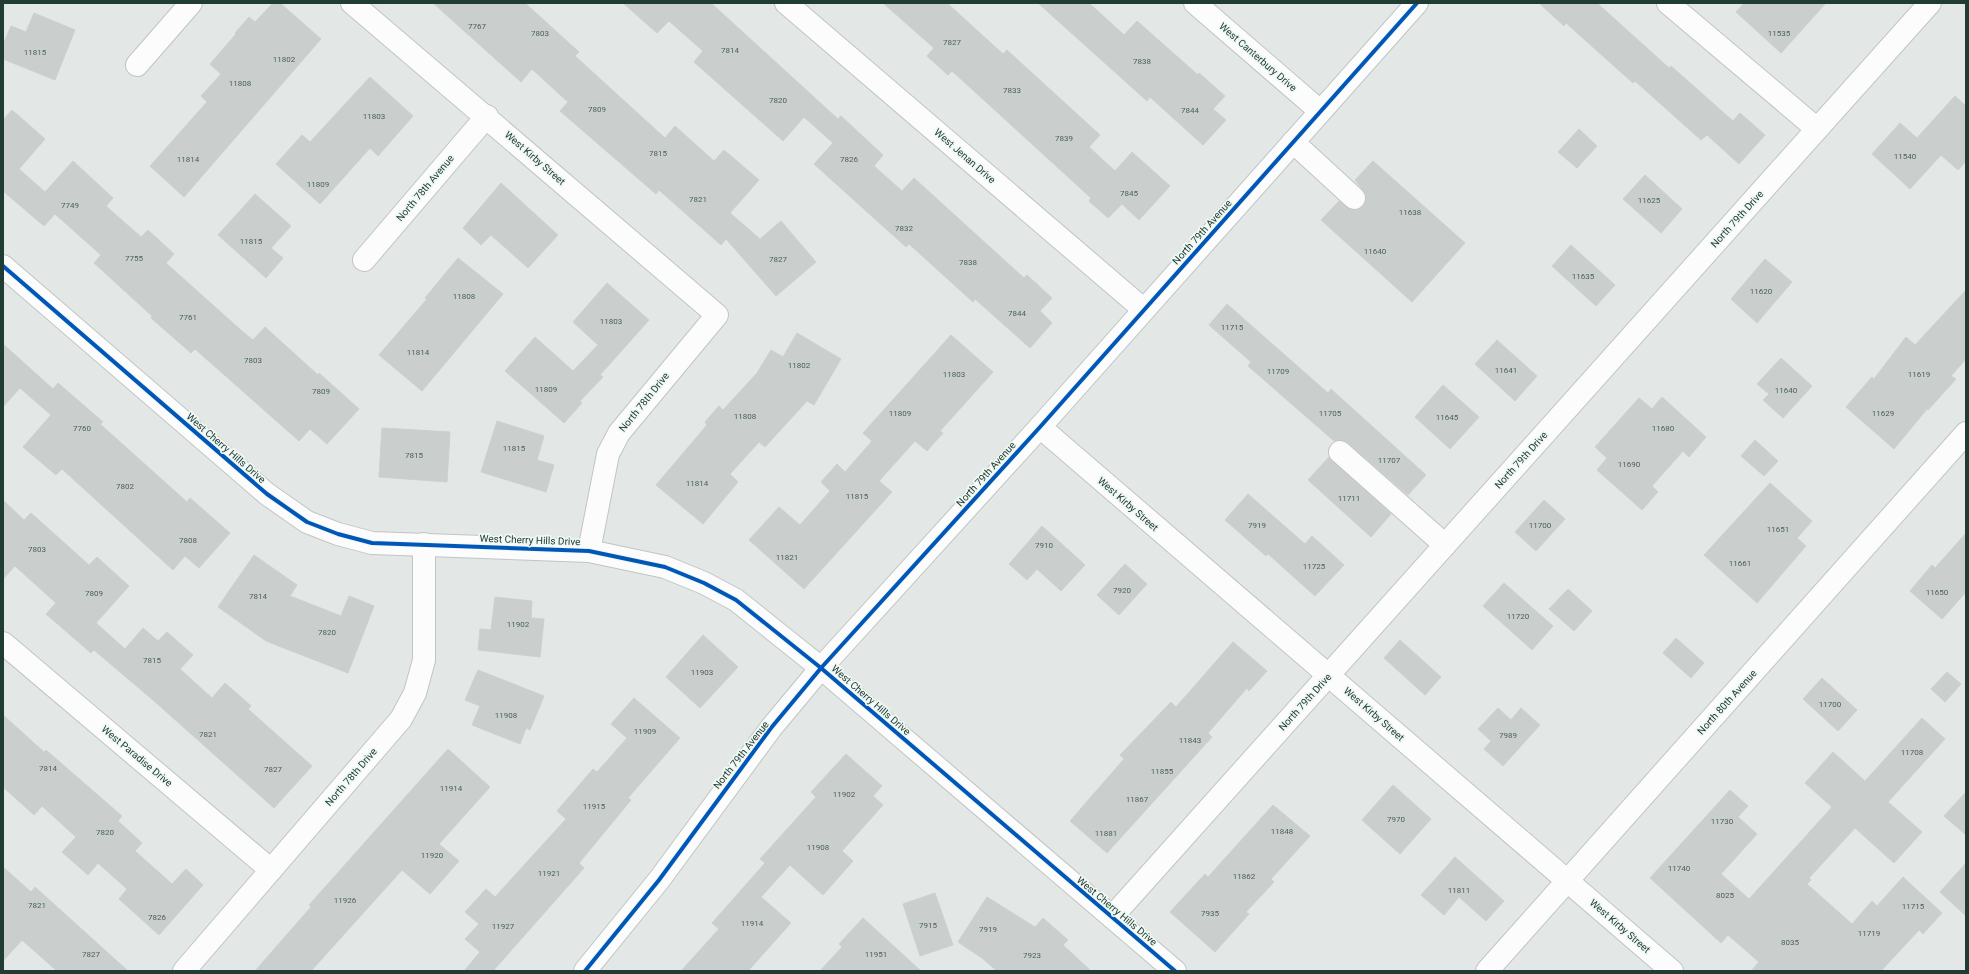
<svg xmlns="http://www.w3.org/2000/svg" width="1969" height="974" font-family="Roboto,sans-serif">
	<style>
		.building { fill: #cacfcd; stroke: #cbd1cf }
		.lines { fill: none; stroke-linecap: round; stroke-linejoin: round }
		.minor-casing { stroke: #c0c5c3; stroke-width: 24 }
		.minor { stroke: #fbfcfb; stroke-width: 22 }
		.cycleway-casing { stroke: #f0f8f4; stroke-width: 6 }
		.cycleway { stroke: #0057b8; stroke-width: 4 }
		.labels { text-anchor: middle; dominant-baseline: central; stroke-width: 3.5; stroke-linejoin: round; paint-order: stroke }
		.number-label { font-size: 8px; fill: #4b625b }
		.street-label { font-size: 10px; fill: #203c34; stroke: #f0f8f4 }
	</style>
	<rect width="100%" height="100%" fill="#e3e8e6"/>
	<g class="building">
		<polygon points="273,3 280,3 321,39 184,197 150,166 207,102 201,96 221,74 210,64 236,34 235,33 249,17 255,22"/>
		<polygon points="433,3 525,3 579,52 575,56 665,138 675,126 714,161 724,150 759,180 730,213 760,239 781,221 816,262 776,296 726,239 721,245 659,190 656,194 560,111 568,102 532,69 521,82"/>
		<polygon points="623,3 711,3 838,119 841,116 883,155 874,166 902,191 914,178 1024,278 1027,275 1052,298 1040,311 1052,323 1030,348 975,299 973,302 909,244 906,247 814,164 833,143 804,117 783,141 694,62 703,51 669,21 657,33"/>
		<polygon points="883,3 947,3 1003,54 1007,50 1100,135 1089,147 1115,171 1132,152 1170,186 1139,220 1122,204 1108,218 1089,201 1091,198 952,71 948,75 927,56 934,48"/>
		<polygon points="1038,3 1089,3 1124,35 1137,21 1198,75 1199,73 1225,96 1213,109 1226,120 1203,145 1150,97 1147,101"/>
		<polygon points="1539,3 1597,3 1669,68 1671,66 1733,121 1740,113 1765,135 1739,164 1707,135 1701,140 1635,81 1633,83 1566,23 1564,26"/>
		<polygon points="1744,3 1826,3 1781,53 1736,12"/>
		<polygon points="34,13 75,30 55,80 3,59 3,45 11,26 26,32"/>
		<polygon points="370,77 413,116 378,156 370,148 320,204 276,164 302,135 310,142"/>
		<polygon points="1955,96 1966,106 1966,161 1958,170 1941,155 1910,189 1872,154 1900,123 1917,138"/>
		<polygon points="12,110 45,139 19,169 45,192 73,161 113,198 106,206 141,237 148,230 174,254 166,263 243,332 253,340 265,327 318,375 319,373 359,409 327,444 310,429 299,441 195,349 191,353 151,318 152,316 94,263 101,255 55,214 44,226 3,191 3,120"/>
		<polygon points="1579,129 1597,146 1577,168 1558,152"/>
		<polygon points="1373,161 1465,243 1412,302 1321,220 1339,201 1352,210 1358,210 1363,206 1366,200 1366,194 1355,180"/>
		<polygon points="1645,175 1682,209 1661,233 1623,199"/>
		<polygon points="501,183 558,235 528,268 491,235 481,245 463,228"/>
		<polygon points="255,194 291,226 271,248 283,258 266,278 218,235"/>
		<polygon points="1571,245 1615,285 1596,306 1552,266"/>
		<polygon points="458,258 503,294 422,391 379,355 427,299 425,298"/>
		<polygon points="1765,259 1792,282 1757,323 1731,299"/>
		<polygon points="607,283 649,320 600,375 603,377 580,401 582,403 564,423 505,371 535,337 573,371 598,345 573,322"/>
		<polygon points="1966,290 1966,359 1951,376 1956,379 1928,410 1927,409 1894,449 1846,407 1872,377 1874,379 1906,337 1915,345"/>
		<polygon points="1227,304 1328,393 1331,389 1426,475 1408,495 1348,443 1342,440 1334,441 1248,366 1251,362 1209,325"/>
		<polygon points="797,333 841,359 814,405 807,401 765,447 759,442 730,474 738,482 703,524 656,485 707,425 705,422 719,406 723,410 757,373 771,350 783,357"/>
		<polygon points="951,335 993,372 940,431 943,433 927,451 915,441 879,481 892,492 804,589 749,540 779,507 800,525 830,491 821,482 837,464 845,472 872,441 863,433"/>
		<polygon points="1497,340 1537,376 1515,401 1475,364"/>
		<polygon points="3,344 53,389 58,383 103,422 100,424 187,502 190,498 230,533 199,568 185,556 173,570 62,469 56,475 23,447 51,415 20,388 3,407"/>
		<polygon points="1781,358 1812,386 1783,418 1763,400 1769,394 1757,384"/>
		<polygon points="1443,385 1479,417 1450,449 1415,417"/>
		<polygon points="1662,397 1706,437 1689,457 1683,451 1652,486 1658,492 1642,510 1597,470 1607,458 1595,447 1639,398 1652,409"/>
		<polygon points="497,421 544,436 537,460 554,465 546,492 481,472"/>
		<polygon points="382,428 450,432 447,482 379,477"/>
		<polygon points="1755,440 1778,461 1764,476 1741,456"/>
		<polygon points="1329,457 1391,514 1371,537 1308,480"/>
		<polygon points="1770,483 1812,521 1797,538 1806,546 1757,603 1704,555"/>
		<polygon points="1248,494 1305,544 1312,536 1344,565 1315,596 1268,554 1266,556 1225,520"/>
		<polygon points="3,500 24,520 31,513 89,565 97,557 129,586 96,623 125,649 143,628 158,641 167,632 193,655 180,669 212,698 225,683 251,706 248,709 312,766 274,808 153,700 94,650 91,653 46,614 56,603 15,566 3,579"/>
		<polygon points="1544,500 1565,519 1536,551 1515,532"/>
		<polygon points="1042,526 1085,565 1061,591 1037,569 1027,580 1009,564"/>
		<polygon points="1966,533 1966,592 1942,619 1910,591 1932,565 1935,568"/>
		<polygon points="254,555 297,585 290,596 341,616 349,596 374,606 348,673 266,641 218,607"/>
		<polygon points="1125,564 1147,584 1119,615 1097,595"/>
		<polygon points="1504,583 1553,626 1532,650 1483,606"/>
		<polygon points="1568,589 1592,611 1574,631 1549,609"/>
		<polygon points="495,597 532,601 531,618 544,619 540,657 478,650 480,629 491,630"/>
		<polygon points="703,635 738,667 700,708 666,677"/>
		<polygon points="1676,638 1704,663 1691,678 1663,653"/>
		<polygon points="1400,640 1441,677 1425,695 1384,658"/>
		<polygon points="1233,642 1267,671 1249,691 1247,688 1208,733 1212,737 1107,853 1070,821 1124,759 1120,755 1171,702 1176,707"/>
		<polygon points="478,670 544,696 530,730 526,728 520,744 472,725 480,706 465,700"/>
		<polygon points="1947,672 1961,684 1945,702 1931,689"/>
		<polygon points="1822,678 1857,710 1838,731 1803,699"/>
		<polygon points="634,698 680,738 628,798 631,800 579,863 584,868 493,971 464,971 480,952 465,939 479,924 465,912 486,889 495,897 566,819 557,811 593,769 597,772 627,738 611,724"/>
		<polygon points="1498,708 1511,720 1521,708 1540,725 1503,766 1484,749 1491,741 1478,729"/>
		<polygon points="3,715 44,752 46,750 122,816 118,821 142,843 135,851 172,884 186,869 203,885 159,935 119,899 127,889 98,863 88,875 62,852 76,837 42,806 34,815 3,787"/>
		<polygon points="1922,718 1945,739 1888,802 1922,832 1894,863 1855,828 1809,878 1811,880 1807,884 1852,924 1872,901 1877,906 1903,877 1942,913 1923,934 1919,930 1881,971 1751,971 1759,962 1728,935 1721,943 1650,878 1730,790 1748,806 1738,817 1757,834 1721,874 1749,899 1832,807 1805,783 1833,752 1865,781"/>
		<polygon points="448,749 490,787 439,844 459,861 430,894 402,870 311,971 255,971 311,907 309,905"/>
		<polygon points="846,754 882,786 873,796 883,805 842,851 853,861 823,895 790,865 761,897 791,923 748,971 681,971 719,929 712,923 765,863 760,859 816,797 811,792"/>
		<polygon points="1393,785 1431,819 1400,854 1362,820"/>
		<polygon points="1966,792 1966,835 1944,816"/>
		<polygon points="1273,805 1310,836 1271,879 1274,882 1246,912 1249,914 1215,952 1170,912 1205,874 1208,877"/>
		<polygon points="1455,857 1504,901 1486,921 1459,897 1444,915 1421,895"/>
		<polygon points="1966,863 1966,916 1940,892"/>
		<polygon points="3,867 31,892 35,887 128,971 57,971 22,940 3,961"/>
		<polygon points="935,893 953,945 920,956 903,904"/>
		<polygon points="987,897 1035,927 1043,918 1068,940 1063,945 1091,971 997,971 982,958 958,942"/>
		<polygon points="863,918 921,971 820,971 842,947 839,944"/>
	</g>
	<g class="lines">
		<g class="minor-casing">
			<g id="minor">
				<polyline points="352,3 717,315 619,433 608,454 589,551"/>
				<polyline points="786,3 1143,309"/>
				<polyline points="1195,3 1320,111"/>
				<polyline points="1668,3 1817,129"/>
				<polyline points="137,65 191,3"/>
				<polyline points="1293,142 1354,198"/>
				<polyline points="364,260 487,116"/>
				<polyline points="3,266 267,494 307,522 338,534 372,543 589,551 665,567 704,583 736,600 821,668 1175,971"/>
				<polyline points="1040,427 1672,971"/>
				<polyline points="1340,452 1445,545"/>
				<polyline points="3,643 271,870"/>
				<polyline points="1112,917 1930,3"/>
				<polyline points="184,971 401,719 415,693 424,660 424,544"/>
				<polyline points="585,971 659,880 771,728 821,668 1040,427 1417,3"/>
				<polyline points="1487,971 1966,433"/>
			</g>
		</g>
		<use href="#minor" class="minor"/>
		<g class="cycleway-casing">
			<g id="cycleway">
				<polyline points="3,266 267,494 307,522 338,534 372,543 589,551 665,567 704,583 736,600 821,668 1175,971"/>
				<polyline points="585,971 659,880 771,728 821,668 1040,427 1417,3"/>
			</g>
		</g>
		<use href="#cycleway" class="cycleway"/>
	</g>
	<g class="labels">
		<g class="number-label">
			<text x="477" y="26">7767</text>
			<text x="540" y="33">7803</text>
			<text x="1779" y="33">11535</text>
			<text x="952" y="42">7827</text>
			<text x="730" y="50">7814</text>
			<text x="35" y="52">11815</text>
			<text x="284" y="59">11802</text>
			<text x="1142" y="61">7838</text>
			<text x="240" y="83">11808</text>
			<text x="1012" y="90">7833</text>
			<text x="778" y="100">7820</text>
			<text x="597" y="109">7809</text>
			<text x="1190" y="110">7844</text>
			<text x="374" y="116">11803</text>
			<text x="1064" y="138">7839</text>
			<text x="658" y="153">7815</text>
			<text x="1905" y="156">11540</text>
			<text x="188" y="159">11814</text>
			<text x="849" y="159">7826</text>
			<text x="318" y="184">11809</text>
			<text x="1129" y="193">7845</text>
			<text x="698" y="199">7821</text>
			<text x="1649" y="200">11625</text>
			<text x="70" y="205">7749</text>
			<text x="1410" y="212">11638</text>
			<text x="904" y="228">7832</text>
			<text x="251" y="241">11815</text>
			<text x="1375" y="251">11640</text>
			<text x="134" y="258">7755</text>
			<text x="778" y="259">7827</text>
			<text x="968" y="262">7838</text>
			<text x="1583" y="276">11635</text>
			<text x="1761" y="291">11620</text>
			<text x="464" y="296">11808</text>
			<text x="1017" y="313">7844</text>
			<text x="188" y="317">7761</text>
			<text x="611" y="321">11803</text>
			<text x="1232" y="327">11715</text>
			<text x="418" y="352">11814</text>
			<text x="253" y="360">7803</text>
			<text x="799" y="365">11802</text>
			<text x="1506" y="370">11641</text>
			<text x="1278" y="371">11709</text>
			<text x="954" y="374">11803</text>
			<text x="1919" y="374">11619</text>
			<text x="546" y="389">11809</text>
			<text x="1786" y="390">11640</text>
			<text x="321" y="391">7809</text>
			<text x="900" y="413">11809</text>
			<text x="1330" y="413">11705</text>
			<text x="1883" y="413">11629</text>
			<text x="745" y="416">11808</text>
			<text x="1447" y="417">11645</text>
			<text x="82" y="428">7760</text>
			<text x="1663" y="428">11680</text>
			<text x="514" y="448">11815</text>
			<text x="414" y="455">7815</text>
			<text x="1389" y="460">11707</text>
			<text x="1629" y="464">11690</text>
			<text x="697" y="483">11814</text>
			<text x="125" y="486">7802</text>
			<text x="857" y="496">11815</text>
			<text x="1349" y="498">11711</text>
			<text x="1257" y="525">7919</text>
			<text x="1540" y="525">11700</text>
			<text x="1778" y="529">11651</text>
			<text x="188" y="540">7808</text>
			<text x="1044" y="545">7910</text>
			<text x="37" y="549">7803</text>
			<text x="787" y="557">11821</text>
			<text x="1740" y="563">11661</text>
			<text x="1314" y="566">11725</text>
			<text x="1122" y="590">7920</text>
			<text x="1937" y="592">11650</text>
			<text x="94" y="593">7809</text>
			<text x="258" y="596">7814</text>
			<text x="1518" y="616">11720</text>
			<text x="518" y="624">11902</text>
			<text x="327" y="632">7820</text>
			<text x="152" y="660">7815</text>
			<text x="702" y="672">11903</text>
			<text x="1830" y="704">11700</text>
			<text x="506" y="715">11908</text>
			<text x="645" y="731">11909</text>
			<text x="208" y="734">7821</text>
			<text x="1508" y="735">7989</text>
			<text x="1190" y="740">11843</text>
			<text x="1912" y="752">11708</text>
			<text x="48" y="768">7814</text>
			<text x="273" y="769">7827</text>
			<text x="1162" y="771">11855</text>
			<text x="451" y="788">11914</text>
			<text x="844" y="794">11902</text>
			<text x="1137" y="799">11867</text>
			<text x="594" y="806">11915</text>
			<text x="1396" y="819">7970</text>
			<text x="1722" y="821">11730</text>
			<text x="1282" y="831">11848</text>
			<text x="105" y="832">7820</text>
			<text x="1106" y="833">11881</text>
			<text x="818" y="847">11908</text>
			<text x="432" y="855">11920</text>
			<text x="1679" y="868">11740</text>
			<text x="549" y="873">11921</text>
			<text x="1244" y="876">11862</text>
			<text x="1459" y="890">11811</text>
			<text x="1725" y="895">8025</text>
			<text x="345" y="900">11926</text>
			<text x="37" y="905">7821</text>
			<text x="1913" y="906">11715</text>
			<text x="1210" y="913">7935</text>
			<text x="157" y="917">7826</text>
			<text x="752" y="923">11914</text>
			<text x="928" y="925">7915</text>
			<text x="503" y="926">11927</text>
			<text x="988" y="929">7919</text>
			<text x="1869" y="933">11719</text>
			<text x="1790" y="942">8035</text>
			<text x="91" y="954">7827</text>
			<text x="876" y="954">11951</text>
			<text x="1032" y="955">7923</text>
		</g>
		<g class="street-label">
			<text transform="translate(1258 57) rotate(41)">West Canterbury Drive</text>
			<text transform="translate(965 156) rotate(41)">West Jenan Drive</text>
			<text transform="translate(535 158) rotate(41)">West Kirby Street</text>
			<text transform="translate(425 188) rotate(-50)">North 78th Avenue</text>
			<text transform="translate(1737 219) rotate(-48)">North 79th Drive</text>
			<text transform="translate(1202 232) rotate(-48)">North 79th Avenue</text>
			<text transform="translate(644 402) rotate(-51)">North 78th Drive</text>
			<text transform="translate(226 448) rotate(41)">West Cherry Hills Drive</text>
			<text transform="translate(1521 460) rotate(-48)">North 79th Drive</text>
			<text transform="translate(986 474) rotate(-48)">North 79th Avenue</text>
			<text transform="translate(1128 504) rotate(41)">West Kirby Street</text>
			<text transform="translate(530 540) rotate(2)">West Cherry Hills Drive</text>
			<text transform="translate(871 700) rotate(41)">West Cherry Hills Drive</text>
			<text transform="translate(1305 702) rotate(-48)">North 79th Drive</text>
			<text transform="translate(1727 702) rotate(-48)">North 80th Avenue</text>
			<text transform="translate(1374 714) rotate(41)">West Kirby Street</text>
			<text transform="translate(741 755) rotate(-52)">North 79th Avenue</text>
			<text transform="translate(137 756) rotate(40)">West Paradise Drive</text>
			<text transform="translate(351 777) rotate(-49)">North 78th Drive</text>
			<text transform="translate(1117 911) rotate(40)">West Cherry Hills Drive</text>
			<text transform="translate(1620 926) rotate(41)">West Kirby Street</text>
		</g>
	</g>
	<rect width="1969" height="974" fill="none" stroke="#203c34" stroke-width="8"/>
</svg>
